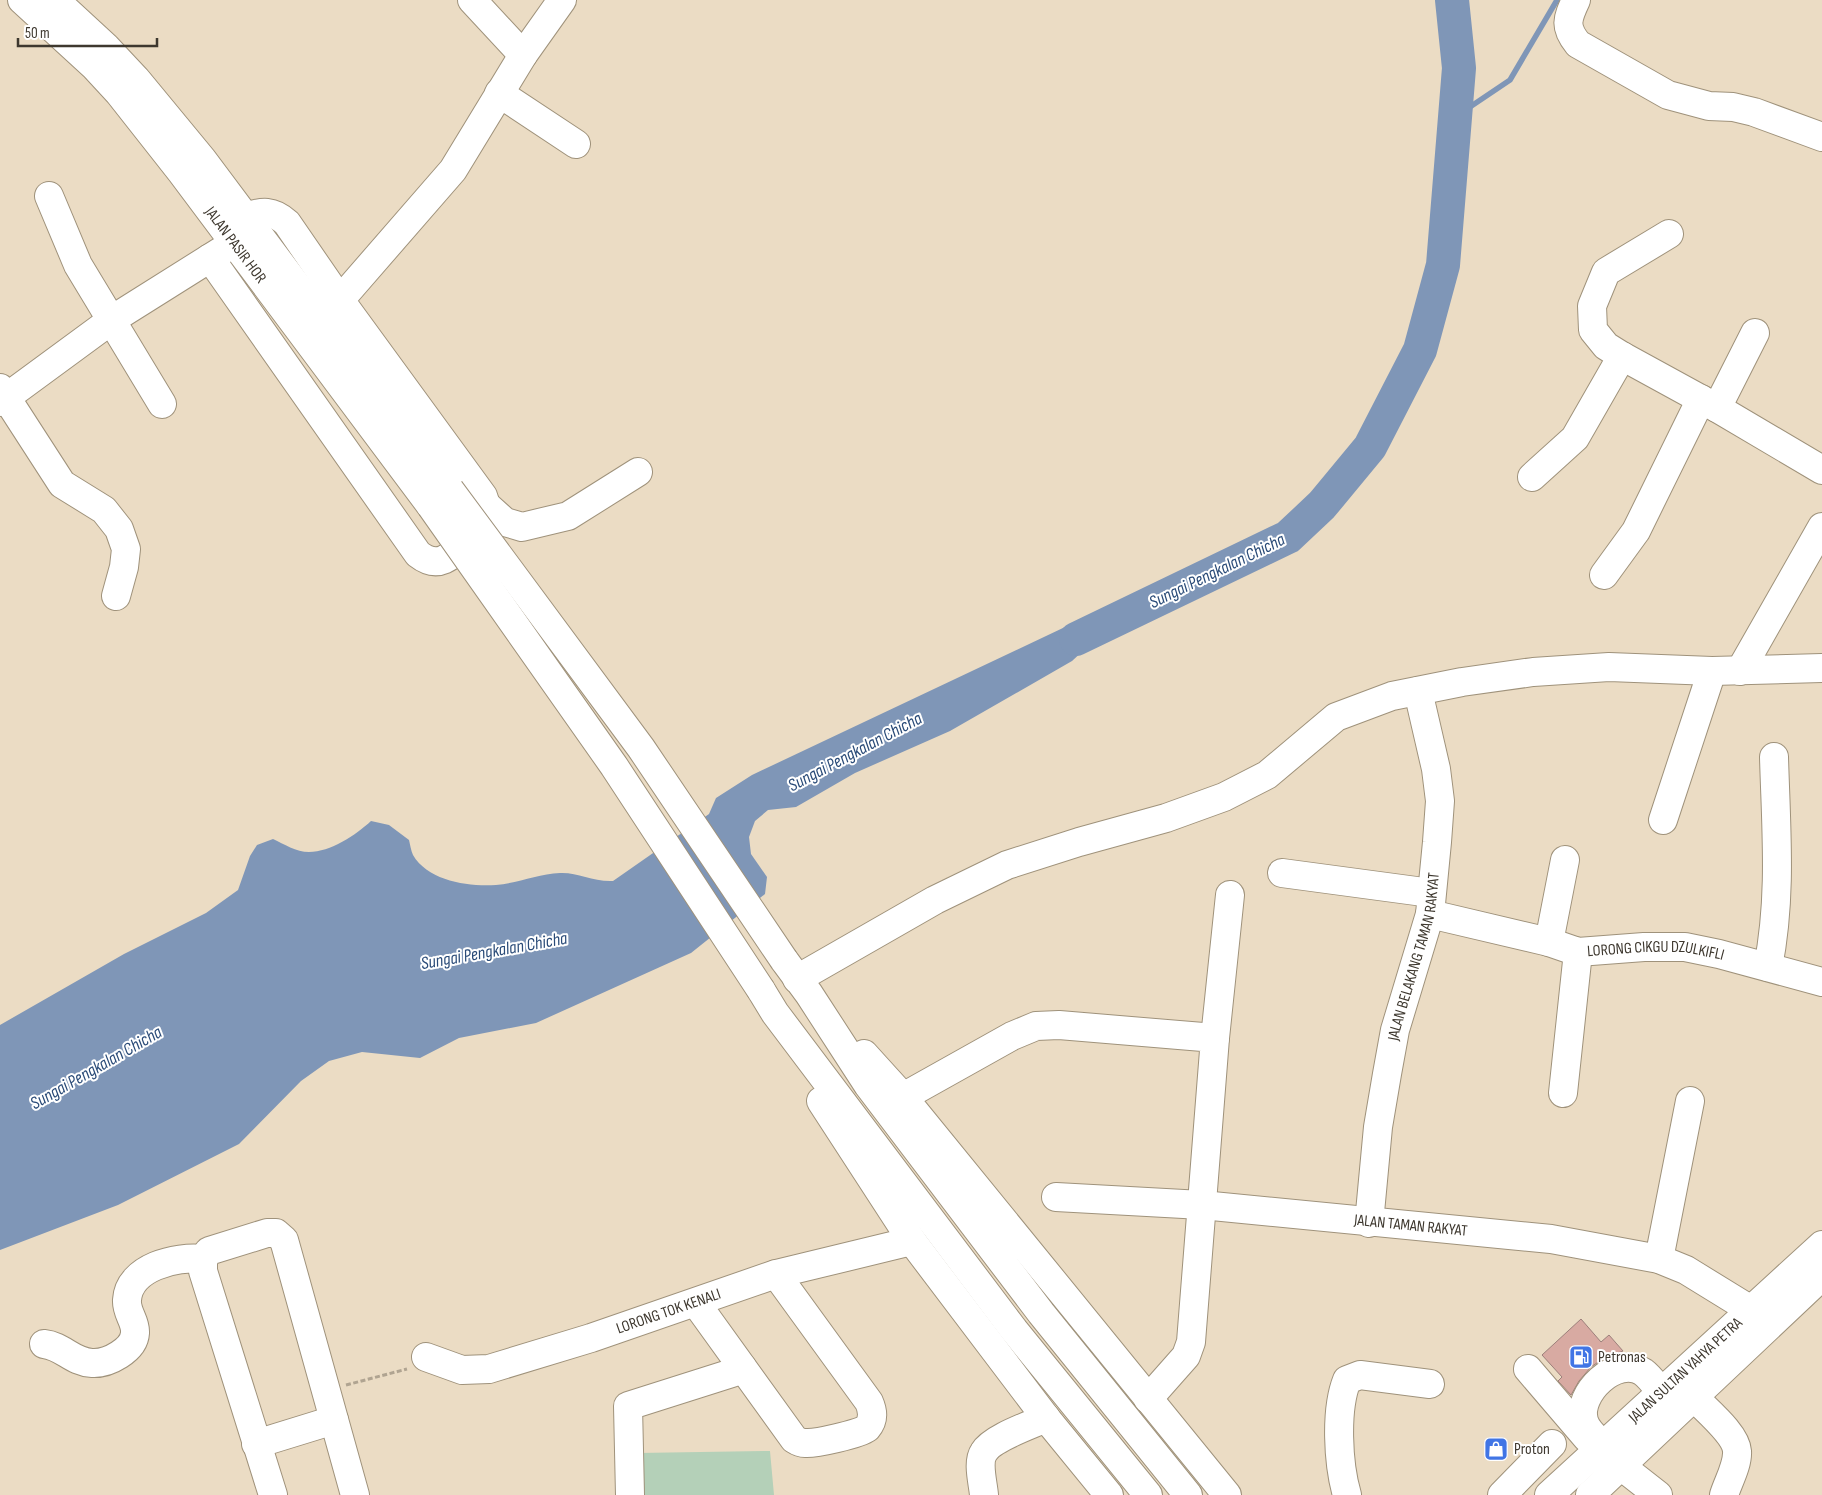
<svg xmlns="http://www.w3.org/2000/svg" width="1822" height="1495" font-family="'Sofia Sans Condensed',sans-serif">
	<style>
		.green { fill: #b4d0b8 }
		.water { fill: #7f96b7 }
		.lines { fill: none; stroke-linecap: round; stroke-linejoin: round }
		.stream { stroke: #7f96b7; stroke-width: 5.5 }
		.river { stroke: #7f96b7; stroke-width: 34 }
		.building { fill: #d8aaa2; stroke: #9c807b }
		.minor-casing { stroke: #9f927b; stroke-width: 30 }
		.major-casing { stroke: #9f927b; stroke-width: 30 }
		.highway-casing { stroke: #9f927b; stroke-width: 30 }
		.path { stroke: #b0a491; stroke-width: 3; stroke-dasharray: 5 2.5; stroke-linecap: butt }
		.minor { stroke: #fff; stroke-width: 28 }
		.major { stroke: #fff; stroke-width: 28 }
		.highway { stroke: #fff; stroke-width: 28 }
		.major-bridge-casing { stroke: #9f927b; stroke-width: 30; stroke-linecap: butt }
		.major-bridge { stroke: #fff; stroke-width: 28 }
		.labels { text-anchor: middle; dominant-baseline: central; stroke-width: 4; stroke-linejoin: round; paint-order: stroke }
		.street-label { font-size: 16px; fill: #3e382f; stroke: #fff }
		.poi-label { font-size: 16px; fill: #3e382f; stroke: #fff; text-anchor: start }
		.water-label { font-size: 18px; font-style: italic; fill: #2a4b78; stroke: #fff }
	</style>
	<rect width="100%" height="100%" fill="#ebdcc4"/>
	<polygon class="green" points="770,1451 774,1495 634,1495 637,1453"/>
	<path class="water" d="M 1121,616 L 1072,661 L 950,731 L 855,773 L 796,807 L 768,810 L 755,821 L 749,837 L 751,854 L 767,877 L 765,894 L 691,953 L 536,1023 L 459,1038 L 420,1058 L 362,1052 L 329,1061 L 301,1081 L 239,1144 L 118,1205 L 0,1250 L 0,1025 L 124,954 L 206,913 L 238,890 L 250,856 L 257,845 L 273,839 C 284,844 296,852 309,852 C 330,852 356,835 371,821 L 389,825 L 409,840 C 410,844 411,851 413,855 C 428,881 469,887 496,885 C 518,883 538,874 560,873 C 577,872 593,882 613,881 L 709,814 L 716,798 L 752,775 L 1084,618 Z"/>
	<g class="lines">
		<polyline class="stream" points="1455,117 1510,80 1557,0"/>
		<polyline class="river" points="1076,639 1288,537 1322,505 1370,447 1420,350 1443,265 1459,68 1452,0"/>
	</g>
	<polygon class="building" points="1581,1319 1601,1342 1609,1335 1623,1351 1604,1358 1591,1367 1579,1381 1571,1395 1558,1381 1562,1377 1542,1355"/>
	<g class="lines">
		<g class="minor-casing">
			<g id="minor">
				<polyline points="472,0 523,55"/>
				<path d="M 1576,0 C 1567,19 1564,27 1578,44 L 1668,95 L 1709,106 L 1733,107 L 1754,112 L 1822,137"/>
				<polyline points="499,93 576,144"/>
				<polyline points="49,196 78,265 162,404"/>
				<polyline points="1669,234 1606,272 1592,306 1593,330 1606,346 1622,356 1717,408 1822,470"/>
				<path d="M 210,258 L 418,554 C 441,572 454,553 469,537 C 475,530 483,523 485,515 C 488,508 485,502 483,496 L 340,300 L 287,223 C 273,210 262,211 245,217"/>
				<polyline points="340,300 453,170 523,55 562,0"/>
				<polyline points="0,388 62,484 104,510 119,529 126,549 124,567 116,596"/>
				<polyline points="0,402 113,319 226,248"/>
				<polyline points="1717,408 1755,333"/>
				<polyline points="1532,477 1575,438 1622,356"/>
				<polyline points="486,505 505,522 522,527 568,516 638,472"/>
				<polyline points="1604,575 1636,531 1701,399"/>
				<polyline points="1740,671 1822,527"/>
				<polyline points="1663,820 1712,671"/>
				<polyline points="1282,873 1431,893"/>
				<path id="s1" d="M 1430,914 L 1549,942 L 1578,952 L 1644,947 L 1685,947 L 1719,954 L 1822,982"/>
				<polyline points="1549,942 1565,860"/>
				<path d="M 1768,967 C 1782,896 1776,829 1774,757"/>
				<polyline points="797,979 935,900 1007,865 1079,842 1166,818 1224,797 1267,775 1336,717 1392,696 1462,682 1533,672 1609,667 1712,671 1822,668"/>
				<polyline points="1215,1038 1230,895"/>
				<polyline points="1563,1093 1578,952"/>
				<polyline points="903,1097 1012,1036 1036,1026 1059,1025 1215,1038 1191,1342 1186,1356 1148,1399"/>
				<path id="s2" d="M 1056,1197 L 1202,1205 L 1551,1239 L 1659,1259 L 1686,1270 L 1751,1310"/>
				<path id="s3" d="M 1369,1223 L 1378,1127 L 1387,1074 L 1395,1030 L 1430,914 L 1437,842 L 1440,801 L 1436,769 L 1418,691"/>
				<polyline points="1659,1259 1690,1101"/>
				<path d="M 696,1303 L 794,1439 C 797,1441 801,1443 805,1443 C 815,1444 859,1434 867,1428 C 874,1420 873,1411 869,1402 L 776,1274"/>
				<path d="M 44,1344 C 63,1346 72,1362 92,1363 C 108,1364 134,1350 135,1333 C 136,1321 126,1313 127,1300 C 129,1267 176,1256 203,1259"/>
				<path id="s4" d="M 426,1357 L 462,1370 L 489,1369 L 591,1338 L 776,1274 L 912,1241"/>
				<polyline points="1528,1369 1587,1438"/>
				<path d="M 1694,1397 C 1706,1410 1736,1434 1737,1451 C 1738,1465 1728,1482 1724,1495"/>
				<polyline points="256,1444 334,1420"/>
				<path d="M 1603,1445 C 1596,1438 1587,1431 1584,1421 C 1576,1394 1616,1355 1643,1372 C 1650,1377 1656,1386 1661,1392"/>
				<polyline points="1621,1466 1658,1495"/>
				<polyline points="273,1495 203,1271 203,1259 209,1251 267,1233 276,1233 284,1240 355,1495"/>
				<polyline points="630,1495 628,1406 732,1373 742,1367"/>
				<path d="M 984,1495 C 983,1483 977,1462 984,1452 C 992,1438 1031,1425 1046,1418"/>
				<path d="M 1347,1495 C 1338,1464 1335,1410 1347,1380 L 1360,1375 L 1430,1384"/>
				<polyline points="1502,1495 1552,1444"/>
			</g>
		</g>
		<g class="major-casing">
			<g id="major">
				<path id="s5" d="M 22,0 L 95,67 L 119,93 L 182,173 L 431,506"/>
				<polyline points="55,0 106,47 136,79 202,159 450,490"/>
				<polyline points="784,960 809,994 868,1085 1041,1313 1188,1495"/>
				<polyline points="761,990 775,1013 1014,1330 1148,1495"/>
				<polyline points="864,1054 903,1097 1227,1495"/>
				<polyline points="821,1101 912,1241 1046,1418 1109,1495"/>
			</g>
		</g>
		<g class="highway-casing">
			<g id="highway">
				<path id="s6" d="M 1549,1495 L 1822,1245"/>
				<polyline points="1590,1495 1822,1276"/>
			</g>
		</g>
		<polyline class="path" points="346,1385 407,1369"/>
		<use href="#minor" class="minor"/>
		<use href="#major" class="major"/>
		<use href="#highway" class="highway"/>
		<g class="major-bridge-casing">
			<g id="major-bridge">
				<polyline points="450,490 641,748 784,960"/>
				<polyline points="431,506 614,766 761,990"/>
			</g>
		</g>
		<use href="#major-bridge" class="major-bridge"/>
	</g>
	<defs>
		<g id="fuel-square" transform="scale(1.25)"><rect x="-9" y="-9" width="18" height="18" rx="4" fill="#4175e5" stroke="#fff"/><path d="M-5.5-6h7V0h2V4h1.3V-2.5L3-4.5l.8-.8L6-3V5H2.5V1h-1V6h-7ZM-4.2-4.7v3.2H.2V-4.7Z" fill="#fff"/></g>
		<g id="shop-square" transform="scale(1.25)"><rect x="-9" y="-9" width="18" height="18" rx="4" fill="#4175e5" stroke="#fff"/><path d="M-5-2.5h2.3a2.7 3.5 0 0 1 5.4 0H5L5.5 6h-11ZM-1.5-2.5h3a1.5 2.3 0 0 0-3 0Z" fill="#fff"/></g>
	</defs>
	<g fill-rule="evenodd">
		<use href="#fuel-square" x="1581" y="1357"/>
		<use href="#shop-square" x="1496" y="1449"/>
	</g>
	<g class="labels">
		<g class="street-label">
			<text stroke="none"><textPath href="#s5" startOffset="326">JALAN PASIR HOR</textPath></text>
			<text stroke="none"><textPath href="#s1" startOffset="231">LORONG CIKGU DZULKIFLI</textPath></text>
			<text stroke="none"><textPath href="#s3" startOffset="271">JALAN BELAKANG TAMAN RAKYAT</textPath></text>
			<text stroke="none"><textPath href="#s2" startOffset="356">JALAN TAMAN RAKYAT</textPath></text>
			<text stroke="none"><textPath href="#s4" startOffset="254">LORONG TOK KENALI</textPath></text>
			<text stroke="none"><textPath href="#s6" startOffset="185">JALAN SULTAN YAHYA PETRA</textPath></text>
		</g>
		<g class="poi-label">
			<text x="1598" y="1357">Petronas</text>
			<text x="1514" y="1449">Proton</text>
		</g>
		<g class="water-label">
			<text transform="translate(1217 571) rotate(-26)">Sungai Pengkalan Chicha</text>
			<text transform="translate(855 752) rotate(-28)">Sungai Pengkalan Chicha</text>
			<text transform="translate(494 951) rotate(-10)">Sungai Pengkalan Chicha</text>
			<text transform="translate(96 1068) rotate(-30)">Sungai Pengkalan Chicha</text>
		</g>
	</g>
	<path d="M18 38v8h139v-8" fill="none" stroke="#3e382f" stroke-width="2.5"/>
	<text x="25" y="38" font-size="15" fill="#3e382f" stroke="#ffffff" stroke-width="4" paint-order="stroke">50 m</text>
</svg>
